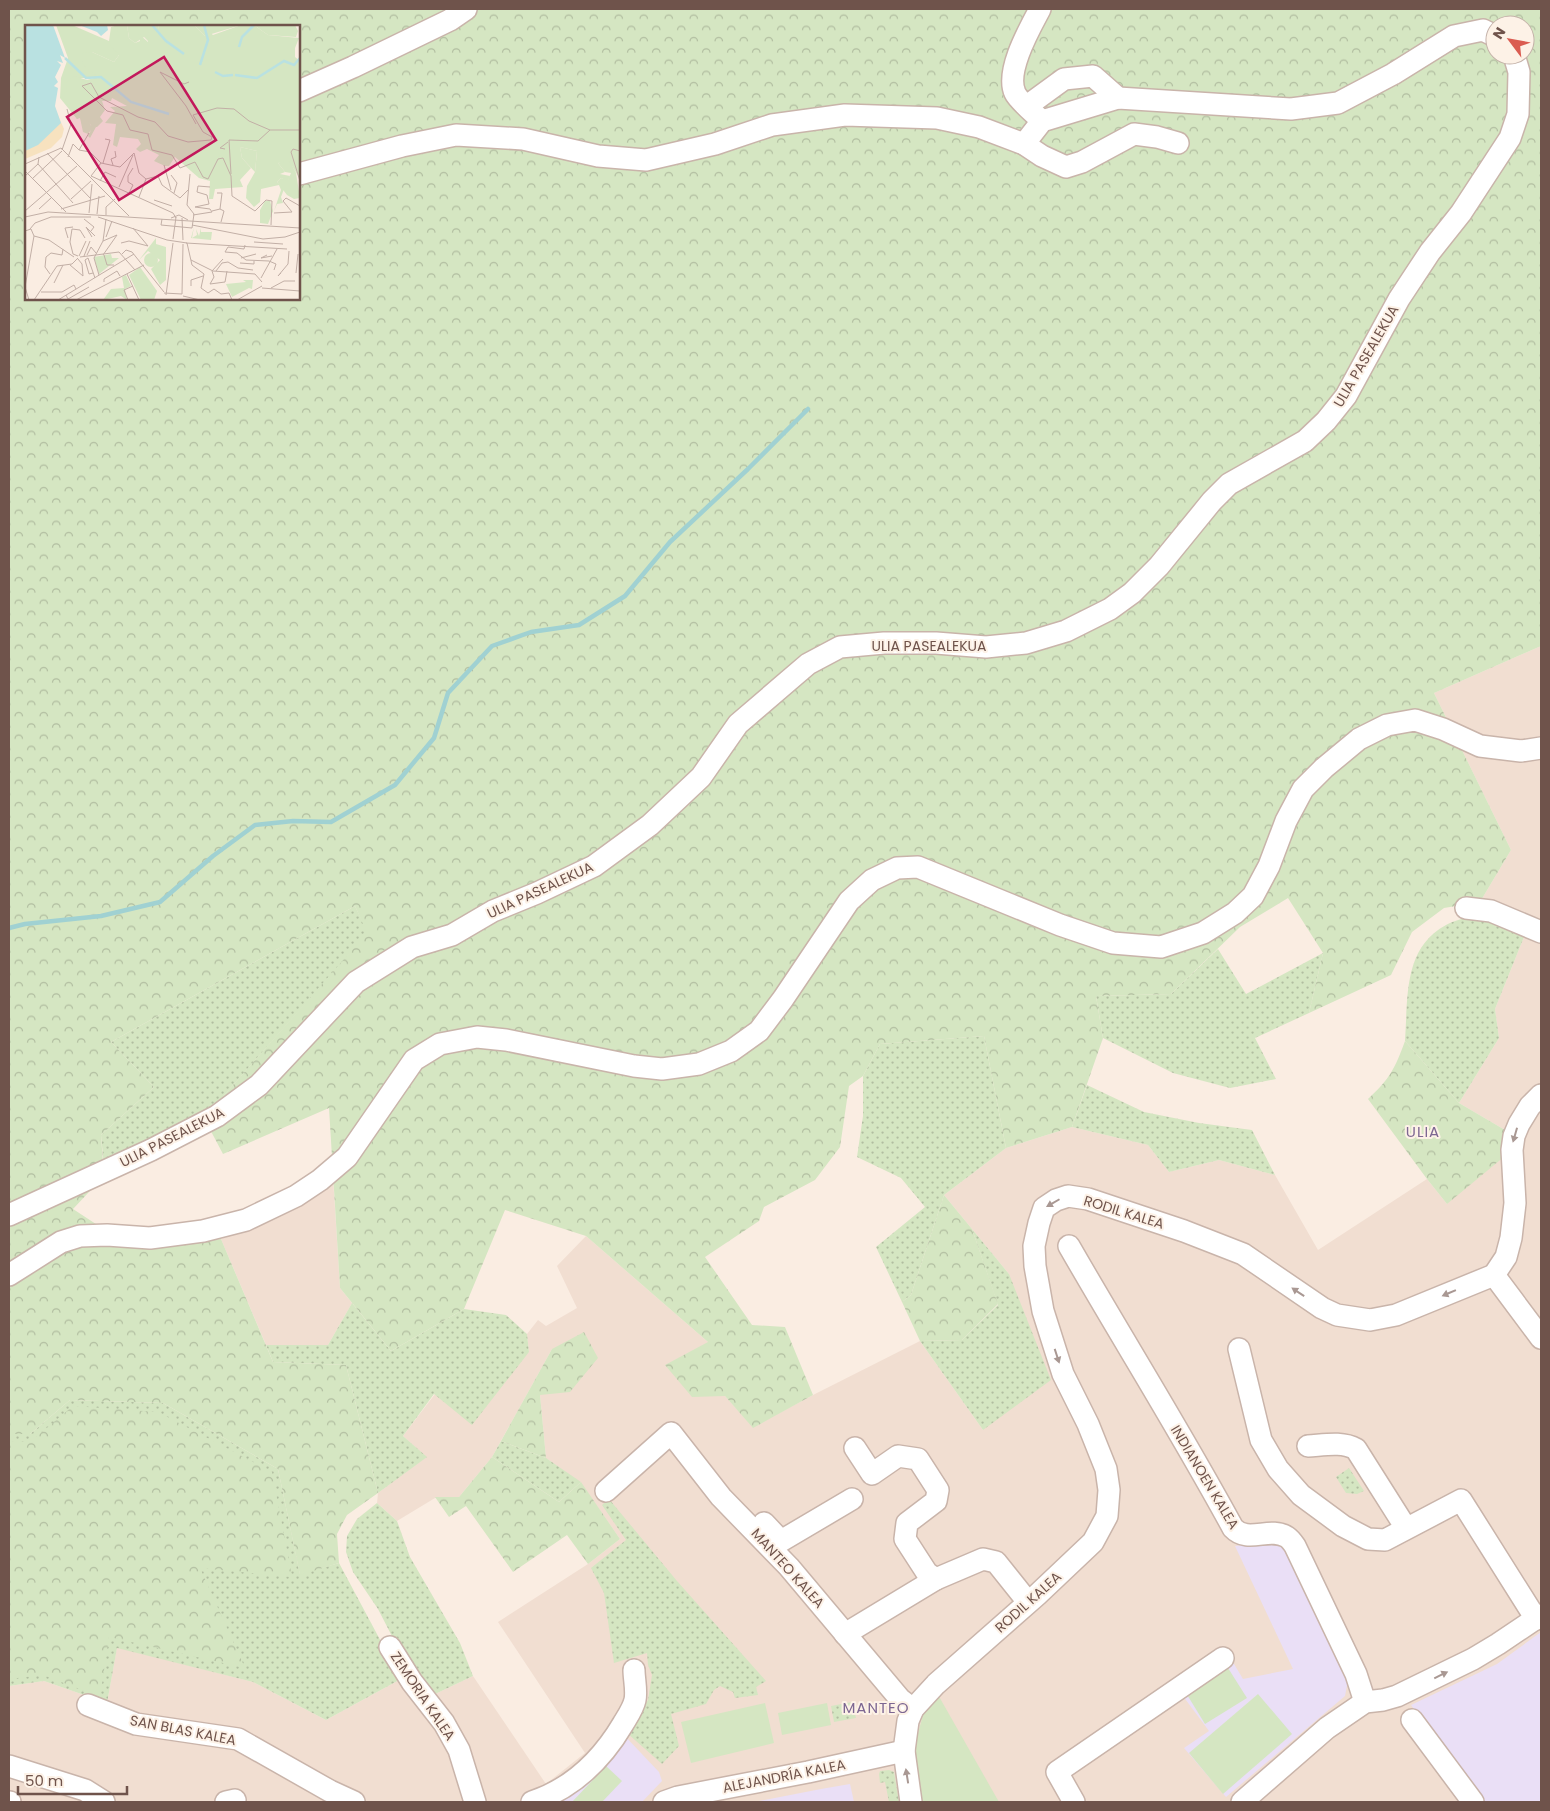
<svg xmlns="http://www.w3.org/2000/svg" width="1550" height="1811" font-family="Poppins,sans-serif">
	<style>
		.residential { fill: #f1ded1 }
		.education { fill: #eadff6 }
		.grass { fill: url(#grass-dots) }
		.forest { fill: url(#forest-crowns); fill-rule: evenodd }
		.pitch { fill: #d5e6c2 }
		.lines { fill: none; stroke-linecap: round; stroke-linejoin: round }
		.stream { stroke: #a0d1d2; stroke-width: 4.5 }
		.minor-casing { stroke: #c9b4aa; stroke-width: 24 }
		.minor { stroke: #fff; stroke-width: 21 }
		.oneway { fill: #a99893 }
		.labels { text-anchor: middle; dominant-baseline: central; stroke-width: 4; stroke-linejoin: round; paint-order: stroke }
		.street-label { font-size: 14px; fill: #6f534b; stroke: #fdf2e7 }
		.neighbourhood-label { font-size: 15px; letter-spacing: 1px; fill: #7d6792; stroke: #fdf2e7 }
		.inset-river { fill: none; stroke: #b9e1e1; stroke-width: 2.5 }
		.inset-road { fill: none; stroke: #c2afa6; stroke-width: 1 }
		.view { fill: #c2185b; fill-opacity: 0.15; stroke: #c2185b; stroke-width: 2.5 }
		.inset-edge { fill: none; stroke: #6f534b; stroke-width: 2.5 }
	</style>
	<defs>
		<pattern id="grass-dots" width="8" height="8" patternUnits="userSpaceOnUse" patternTransform="scale(1.25)"><rect width="8" height="8" fill="#d5e6c2"/><path d="M2 2h.1M6 6h.1" fill="none" stroke="#b1bda0" stroke-width="1.8" stroke-linecap="round"/></pattern>
		<pattern id="forest-crowns" width="20" height="18" patternUnits="userSpaceOnUse" patternTransform="scale(1.25)"><rect width="20" height="18" fill="#d5e6c2"/><path d="M2 6a3 3 0 1 1 6 0M12 15a3 3 0 1 1 6 0" fill="none" stroke="#b1bda0"/></pattern>
	</defs>
	<rect width="100%" height="100%" fill="#faede2"/>
	<g class="residential">
		<polygon points="1541,646 1541,1802 9,1802 9,1686 44,1681 107,1703 117,1647 253,1682 326,1720 401,1679 431,1696 473,1676 546,1784 585,1753 498,1622 588,1564 620,1539 581,1483 546,1458 540,1395 552,1349 492,1457 459,1497 435,1498 397,1521 377,1503 378,1493 426,1457 403,1436 435,1394 529,1352 527,1334 538,1320 546,1326 577,1308 557,1266 586,1236 708,1342 725,1396 753,1427 813,1395 920,1341 983,1430 1009,1274 944,1195 1006,1148 1072,1127 1148,1145 1169,1172 1219,1160 1275,1175 1318,1250 1427,1179 1447,1204 1505,1130 1459,1103 1499,1038 1495,1009 1526,932 1480,902 1511,850 1434,693"/>
		<polygon points="333,1177 340,1288 352,1303 328,1345 266,1345 221,1239 260,1225"/>
	</g>
	<g class="education">
		<polygon points="1275,1541 1286,1546 1348,1680 1345,1696 1226,1797 1184,1748 1209,1731 1180,1692 1231,1659 1243,1679 1293,1669 1235,1546"/>
		<polygon points="1541,1632 1541,1802 1482,1802 1411,1705 1497,1664"/>
		<polygon points="623,1734 659,1772 662,1781 642,1802 545,1802"/>
		<polygon points="850,1784 854,1802 754,1802 821,1789"/>
	</g>
	<g class="grass">
		<polygon points="355,906 368,933 204,1118 104,1167 101,1135 154,1087 111,1042"/>
		<path d="M 1475,914 L 1526,932 L 1495,1009 L 1499,1038 L 1459,1103 L 1405,1041 C 1408,998 1403,948 1446,925 C 1455,920 1466,918 1475,914 Z"/>
		<polygon points="1218,949 1246,994 1323,953 1309,1013 1255,1038 1276,1079 1230,1088 1173,1073 1103,1038 1096,996 1171,994"/>
		<polygon points="984,1036 1006,1148 944,1195 911,1295 902,1302 876,1247 925,1207 901,1178 857,1157 863,1116 863,1076 880,1044"/>
		<polygon points="1087,1085 1144,1112 1199,1123 1252,1130 1275,1175 1219,1160 1169,1172 1148,1145 1072,1127"/>
		<polygon points="972,1229 1009,1274 1051,1380 983,1430 920,1341 962,1340 998,1305"/>
		<polygon points="352,1303 391,1351 464,1309 506,1315 527,1334 529,1352 472,1425 434,1394 403,1436 427,1457 378,1493 346,1365 273,1362 266,1345 328,1345"/>
		<polygon points="70,1400 163,1403 278,1469 300,1574 339,1563 401,1679 326,1720 253,1682 117,1648 107,1703 44,1681 9,1686 9,1434 30,1434"/>
		<polygon points="501,1441 546,1458 581,1482 559,1502 492,1457"/>
		<polygon points="1349,1468 1364,1491 1357,1494 1346,1493 1336,1477"/>
		<polygon points="609,1499 677,1581 766,1681 756,1687 758,1695 735,1698 733,1692 720,1686 714,1690 706,1704 671,1714 679,1746 662,1764 627,1733 648,1700 652,1675 648,1665 647,1653 614,1663 604,1593 591,1568 626,1540 602,1505"/>
		<polygon points="377,1503 397,1521 410,1557 460,1643 473,1676 431,1696 397,1646 378,1609 353,1572 346,1552 347,1536 357,1519"/>
		<polygon points="852,1702 856,1718 834,1722 831,1706"/>
		<polygon points="889,1770 894,1772 899,1802 889,1802 885,1782 880,1783 879,1774 880,1771"/>
	</g>
	<g class="forest">
		<path d="M 9,9 L 1541,9 L 1541,646 L 1434,693 L 1511,850 L 1480,902 L 1444,908 L 1412,932 L 1391,975 L 1309,1013 L 1323,953 L 1288,898 L 1240,927 L 1171,994 L 1096,996 L 1103,1038 L 1072,1127 L 1006,1148 L 984,1036 L 880,1044 L 863,1076 L 849,1086 L 840,1147 L 815,1180 L 764,1207 L 759,1221 L 705,1257 L 752,1325 L 785,1327 L 813,1395 L 753,1428 L 725,1396 L 692,1397 L 665,1365 L 708,1342 L 586,1236 L 505,1210 L 464,1309 L 391,1351 L 340,1288 L 329,1108 L 223,1154 L 204,1118 L 367,933 L 355,906 L 111,1042 L 154,1087 L 101,1135 L 104,1176 L 73,1209 L 131,1247 L 221,1239 L 273,1362 L 346,1365 L 378,1493 L 347,1515 L 337,1534 L 339,1563 L 300,1575 L 278,1469 L 163,1403 L 70,1400 L 30,1434 L 9,1434 ZM 1495,25 L 1525,25 L 1525,55 L 1495,55 ZM 26,26 L 299,26 L 299,299 L 26,299 Z"/>
		<path d="M 1405,1041 L 1459,1103 L 1505,1130 L 1505,1156 L 1447,1204 L 1427,1179 L 1368,1099 C 1390,1079 1395,1068 1405,1041 Z"/>
		<polygon points="944,1195 972,1229 998,1304 962,1340 920,1341 902,1302 911,1295"/>
		<polygon points="584,1332 598,1358 570,1392 540,1395 546,1458 501,1441 552,1349"/>
		<polygon points="73,1406 158,1412 272,1472 292,1577 200,1568 245,1668 109,1637 100,1697 43,1675 9,1679 9,1441 30,1442"/>
		<polygon points="492,1457 559,1502 581,1482 620,1539 588,1564 567,1535 513,1572 466,1506 449,1517 435,1497 459,1497"/>
	</g>
	<g class="pitch">
		<polygon points="1228,1668 1247,1698 1205,1724 1186,1693"/>
		<polygon points="937,1693 999,1802 919,1802 913,1752 923,1715"/>
		<polygon points="1258,1694 1292,1734 1223,1794 1189,1753"/>
		<polygon points="765,1703 774,1743 691,1763 681,1722"/>
		<polygon points="827,1703 831,1725 782,1735 778,1713"/>
		<polygon points="606,1766 622,1781 602,1802 572,1802"/>
	</g>
	<g class="lines">
		<polyline class="stream" points="9,928 25,924 101,916 160,902 213,856 255,825 293,821 331,822 395,785 434,738 448,693 492,646 531,632 579,625 625,596 670,542 748,469 808,409"/>
		<g class="minor-casing">
			<g id="minor">
				<path d="M 1040,9 C 1030,28 1005,71 1015,93 C 1018,100 1036,115 1042,121"/>
				<polyline points="299,91 353,67 450,20 466,9"/>
				<polyline points="1027,106 1064,79 1093,76 1118,98"/>
				<polyline points="1024,144 1042,121 1118,98 1291,109 1338,103 1393,74 1454,36 1483,30 1495,36"/>
				<polyline points="299,174 402,146 456,135 523,139 598,156 646,160 715,144 772,125 845,115 937,118 979,127 1024,144 1042,156 1066,167 1082,162 1134,134 1157,137 1178,143"/>
				<polyline points="1466,908 1491,911 1541,932"/>
				<polyline points="9,1215 151,1150 217,1116 259,1085 356,982 412,947 452,935 493,911 537,893 594,866 650,825 701,777 738,724 808,664 840,647 884,643 936,643 986,647 1026,643 1066,631 1110,609 1132,593 1159,566 1212,501 1229,484 1305,441 1326,421 1346,396 1399,299 1430,252 1461,213 1510,138 1518,114 1519,72 1514,55"/>
				<path d="M 1069,1246 C 1123,1340 1181,1432 1233,1528 C 1248,1544 1270,1526 1287,1537 C 1290,1539 1293,1543 1295,1546 L 1356,1674 L 1365,1702"/>
				<polyline points="9,1275 61,1242 80,1236 107,1235 150,1238 203,1231 246,1220 296,1196 320,1180 347,1157 414,1060 440,1044 477,1037 506,1040 634,1066 662,1069 699,1064 731,1051 759,1031 783,999 849,901 872,880 897,868 918,867 1060,925 1113,943 1161,947 1203,933 1235,913 1253,896 1269,866 1286,821 1303,789 1324,768 1359,739 1387,725 1415,720 1443,729 1480,746 1521,751 1541,748"/>
				<polyline points="1494,1275 1541,1338"/>
				<polyline points="1239,1349 1261,1440 1278,1469 1301,1495 1343,1526 1368,1539 1385,1540 1461,1500 1536,1619"/>
				<path d="M 1308,1446 C 1324,1445 1342,1441 1356,1449 L 1406,1528"/>
				<polyline points="855,1448 872,1474 898,1456 918,1459 938,1490 936,1501 907,1523 905,1539 927,1573 936,1579 983,1559 996,1562 1028,1602"/>
				<polyline points="606,1491 671,1433 721,1497 789,1567 900,1699 913,1709"/>
				<polyline points="764,1523 781,1541 852,1499"/>
				<polyline points="845,1634 936,1579"/>
				<polyline points="390,1647 412,1682 444,1723 459,1750 475,1802"/>
				<polyline points="88,1705 136,1724 238,1739 330,1791 354,1802"/>
				<polyline points="1412,1720 1473,1802"/>
				<polyline points="9,1766 85,1790 104,1802"/>
				<polyline points="9,1802 10,1802"/>
				<polyline points="226,1802 235,1800"/>
				<path d="M 532,1802 C 571,1789 601,1761 623,1724 C 627,1717 633,1709 635,1700 C 637,1691 634,1679 634,1670"/>
				<polyline points="664,1802 678,1797 808,1772 904,1751"/>
				<polyline points="911,1802 904,1751 908,1721 913,1709 936,1684 1037,1595 1093,1542 1107,1516 1109,1490 1106,1469 1088,1424 1063,1374 1043,1311 1035,1266 1034,1246 1039,1223 1044,1208 1056,1200 1068,1196 1088,1199 1184,1231 1243,1254 1322,1308 1337,1315 1370,1320 1396,1315 1494,1275 1506,1257 1511,1238 1515,1203 1512,1150 1514,1136 1519,1124 1530,1106 1541,1095"/>
				<polyline points="1074,1802 1057,1772 1223,1658"/>
				<polyline points="1242,1802 1327,1728 1365,1702 1383,1700 1397,1696 1473,1659 1498,1644 1541,1615"/>
			</g>
		</g>
		<use href="#minor" class="minor"/>
	</g>
	<defs><path id="oneway-solid" d="M-6-.8H1V-3.2L6.5 0L1 3.2V.8H-6Z" transform="scale(1.25)"/></defs>
	<g class="oneway">
		<use href="#oneway-solid" transform="translate(1515 1135) rotate(106)"/>
		<use href="#oneway-solid" transform="translate(1053 1203) rotate(150)"/>
		<use href="#oneway-solid" transform="translate(1298 1292) rotate(-146)"/>
		<use href="#oneway-solid" transform="translate(1449 1293) rotate(157)"/>
		<use href="#oneway-solid" transform="translate(1057 1356) rotate(72)"/>
		<use href="#oneway-solid" transform="translate(1441 1675) rotate(-26)"/>
		<use href="#oneway-solid" transform="translate(907 1776) rotate(-99)"/>
	</g>
	<g class="labels">
		<g class="street-label">
			<text transform="translate(1366 356) rotate(-60)">ULIA PASEALEKUA</text>
			<text x="929" y="646">ULIA PASEALEKUA</text>
			<text transform="translate(540 890) rotate(-25)">ULIA PASEALEKUA</text>
			<text transform="translate(172 1137) rotate(-27)">ULIA PASEALEKUA</text>
			<text transform="translate(1124 1212) rotate(17)">RODIL KALEA</text>
			<text transform="translate(1205 1477) rotate(59)">INDIANOEN KALEA</text>
			<text transform="translate(788 1568) rotate(48)">MANTEO KALEA</text>
			<text transform="translate(1028 1602) rotate(-42)">RODIL KALEA</text>
			<text transform="translate(423 1696) rotate(56)">ZEMORIA KALEA</text>
			<text transform="translate(183 1730) rotate(11)">SAN BLAS KALEA</text>
			<text transform="translate(784 1776) rotate(-11)">ALEJANDRÍA KALEA</text>
		</g>
		<g class="neighbourhood-label">
			<text x="1423" y="1131">ULIA</text>
			<text x="876" y="1707">MANTEO</text>
		</g>
	</g>
	<g transform="translate(25 25)">
		<rect width="275" height="275" fill="#faede2"/>
		<path d="M 31,0 L 47,0 L 84,16 L 86,2 L 93,0 L 94,30 L 89,37 L 67,27 L 75,53 L 54,53 L 53,64 L 64,74 L 65,100 L 71,102 L 65,113 L 63,111 L 66,105 L 63,109 L 58,107 L 55,93 L 52,94 L 35,73 L 36,53 L 43,33 ZM 102,0 L 133,0 L 136,12 L 123,8 L 124,17 L 119,12 L 110,18 L 104,13 ZM 169,0 L 216,0 L 180,11 ZM 229,0 L 270,0 L 273,6 L 271,12 L 243,10 ZM 215,122 L 232,126 L 230,147 L 217,133 ZM 260,135 L 265,136 L 271,148 L 275,173 L 269,174 L 262,170 L 252,157 L 256,153 L 263,155 L 266,148 L 260,147 L 253,138 ZM 240,176 L 245,176 L 248,186 L 243,199 L 235,198 L 235,185 ZM 131,213 L 131,219 L 141,222 L 141,255 L 135,260 L 126,244 L 135,235 L 123,226 L 114,235 ZM 101,250 L 106,261 L 100,264 L 102,275 L 96,271 L 78,275 L 86,264 L 99,263 L 97,252 ZM 218,255 L 228,255 L 227,264 L 224,263 L 207,272 L 201,259 L 221,257 Z" fill="#d5e6c2"/>
		<path d="M 93,0 L 102,0 L 104,13 L 110,18 L 115,16 L 113,8 L 123,17 L 123,8 L 128,5 L 135,11 L 133,0 L 169,0 L 180,11 L 181,4 L 188,10 L 216,0 L 229,0 L 243,10 L 274,13 L 270,23 L 270,32 L 275,36 L 275,154 L 264,136 L 253,138 L 260,147 L 255,149 L 265,151 L 263,156 L 256,153 L 252,157 L 259,164 L 256,172 L 258,178 L 252,179 L 249,186 L 256,165 L 254,160 L 236,164 L 235,177 L 229,182 L 221,173 L 222,161 L 230,147 L 232,126 L 215,122 L 217,133 L 226,143 L 215,155 L 218,162 L 190,164 L 188,174 L 184,174 L 185,156 L 174,153 L 150,132 L 144,141 L 140,141 L 129,136 L 134,130 L 122,124 L 115,127 L 111,124 L 116,119 L 113,114 L 95,112 L 92,122 L 88,120 L 91,99 L 80,98 L 90,86 L 85,82 L 102,81 L 87,73 L 86,76 L 77,76 L 80,85 L 75,92 L 78,96 L 72,102 L 67,102 L 62,95 L 58,101 L 55,92 L 52,94 L 36,70 L 41,67 L 42,57 L 49,51 L 62,55 L 73,52 L 57,39 L 58,28 L 67,27 L 89,37 L 94,30 L 85,20 L 87,10 L 92,9 Z" fill="#d5e6c2"/>
		<path d="M 29,81 L 39,104 L 37,112 L 26,123 L 0,134 L 0,106 Z" fill="#f7e2bf"/>
		<path d="M 115,242 L 132,266 L 129,275 L 116,275 L 104,250 Z" fill="#d5e6c2"/>
		<path d="M 169,202 L 167,213 L 172,210 L 171,204 L 174,211 L 176,203 L 176,207 L 187,207 L 186,215 L 166,213 ZM 86,229 L 87,233 L 94,233 L 74,249 L 69,232 Z" fill="#d5e6c2"/>
		<path d="M119 235a7 7 0 1 1 14 0a7 7 0 1 1-14 0Z" fill="#d5e6c2"/>
		<path d="M 0,0 L 28,0 L 40,33 L 35,30 L 38,38 L 32,36 L 36,40 L 30,52 L 33,57 L 29,61 L 33,63 L 30,81 L 36,98 L 13,120 L 0,126 ZM 54,0 L 82,0 L 83,5 L 76,11 L 72,7 Z" fill="#b9e1e1"/>
		<path class="inset-river" d="M 127,0 L 141,16 L 159,29M 214,22 L 217,12 L 229,0M 40,33 L 61,53 L 76,52 L 106,77 L 144,89M 175,40 L 183,15 L 179,0M 190,47 L 198,51 L 208,50M 210,50 L 232,53 L 259,36 L 269,40 L 275,33"/>
		<path class="inset-road" d="M 164,57 L 159,59 L 135,47 L 161,81 L 171,99M 168,90 L 178,107 L 187,112 L 186,115 L 163,117 L 143,111 L 130,97 L 113,92 L 74,72 L 66,58 L 57,61 L 82,86 L 98,90 L 105,105 L 123,109 L 127,125 L 147,130 L 155,143 L 170,137 L 178,152 L 183,154 L 193,134 L 198,133 L 206,151 L 207,171 L 230,186 L 241,175 L 247,176 L 246,200M 168,90 L 192,83 L 209,84 L 224,96 L 245,105 L 275,105M 200,124 L 195,123 L 203,117M 37,125 L 46,99 L 42,84M 54,125 L 65,127 L 76,138M 54,125 L 64,108M 275,126 L 268,124 L 266,127 L 275,156M 22,128 L 65,173M 43,132 L 48,119 L 54,125M 78,138 L 85,115 L 80,114M 0,139 L 36,123 L 104,191M 13,139 L 48,178M 88,140 L 86,134 L 91,132 L 90,126M 139,140 L 146,165M 0,146 L 41,187M 206,149 L 204,115 L 233,116 L 245,105M 146,150 L 152,158 L 149,168M 0,151 L 13,139 L 14,132M 7,154 L 37,126M 121,154 L 114,148 L 109,128 L 95,142 L 76,138 L 66,151 L 148,188 L 151,193M 121,154 L 133,151 L 137,160 L 155,173 L 163,165M 75,156 L 80,147 L 91,152M 94,162 L 108,130M 104,168 L 108,160 L 103,157 L 103,151 L 108,143M 114,172 L 121,154M 46,174 L 66,156M 129,175 L 147,181M 14,184 L 26,173M 36,184 L 80,171M 195,184 L 199,186 L 196,197M 0,186 L 52,141M 187,186 L 195,184 L 197,168 L 192,168M 64,188 L 67,159M 249,188 L 267,187 L 258,176 L 261,173 L 275,181M 72,189 L 74,171M 81,190 L 81,182 L 90,174M 168,190 L 187,187 L 185,184 L 170,182 L 184,179 L 182,170 L 172,167 L 173,161 L 185,162M 0,192 L 23,187 L 275,203M 73,192 L 142,215 L 162,218M 146,193 L 154,190 L 163,195M 157,193 L 158,215M 59,194 L 69,202 L 66,206M 137,194 L 136,200 L 167,203 L 169,189 L 162,180 L 165,149M 167,200 L 238,214 L 260,212 L 275,207M 5,204 L 10,198 L 26,192 L 66,192M 0,206 L 6,204 L 9,211 L 0,262 L 4,275M 9,211 L 24,215 L 49,232M 67,212 L 61,202 L 70,211M 81,212 L 87,196M 43,213 L 40,203 L 48,202M 148,214 L 151,192M 78,216 L 92,210 L 78,230M 229,217 L 258,219M 96,218 L 104,216 L 123,221 L 108,203M 161,218 L 262,224M 162,218 L 167,240 L 179,249 L 176,263 L 183,268 L 189,264 L 196,269 L 204,268 L 207,275M 203,222 L 200,227 L 212,228 L 221,235 L 244,236 L 251,239 L 249,245M 203,222 L 219,224 L 220,220M 97,229 L 101,225 L 107,227 L 139,267M 62,230 L 66,222 L 71,228M 79,230 L 82,240 L 89,240M 242,230 L 236,233 L 247,231M 53,231 L 48,229 L 45,217 L 47,204 L 55,205 L 60,213M 54,231 L 61,216M 59,231 L 65,216M 55,232 L 94,227 L 110,245M 216,233 L 231,229M 166,235 L 188,246 L 230,249 L 237,257M 215,238 L 229,239 L 229,236M 45,240 L 58,251 L 57,239 L 53,234M 187,246 L 189,252 L 185,259 L 200,257 L 202,246M 187,246 L 198,234M 191,246 L 197,238 L 203,237 L 213,243 L 228,245M 68,248 L 64,249 L 60,235 L 63,233 L 70,253M 256,248 L 253,251 L 263,239 L 264,226M 271,248 L 273,229M 25,249 L 20,242 L 21,232 L 26,228 L 37,230 L 38,224M 102,249 L 114,275M 74,250 L 69,233 L 78,216 L 81,194M 236,253 L 252,224M 79,257 L 79,254 L 92,246 L 95,251M 29,258 L 38,240M 166,261 L 166,255 L 178,251M 237,263 L 275,266M 246,263 L 259,256 L 270,256M 16,267 L 37,267 L 49,260 L 51,264M 139,268 L 157,269 L 158,219M 41,270 L 43,274 L 64,262M 141,270 L 148,218M 158,271 L 175,275M 9,275 L 32,241 L 47,239 L 53,233M 33,275 L 109,229M 51,275 L 119,240M 103,275 L 99,265 L 108,261M 212,275 L 237,261"/>
		<path class="view" d="M 139,32 L 191,115 L 94,175 L 42,92 Z"/>
		<rect width="275" height="275" class="inset-edge"/>
	</g>
	<rect width="1550" height="1811" fill="none" stroke="#6f534b" stroke-width="20"/>
	<g transform="translate(1510 40) rotate(302)"><circle r="24" fill="#fdf2e7" stroke="#c4b2a9"/>
	<path d="M0-4L9 19L0 12L-9 19Z" fill="#da5c51"/>
	<text y="-8" font-size="14" font-weight="bold" text-anchor="middle" fill="#6f534b">N</text>
	</g>
	<path d="M18 1786v8h109v-8" fill="none" stroke="#6f534b" stroke-width="2.5"/>
	<text x="25" y="1786" font-size="15" fill="#6f534b" stroke="#fdf2e7" stroke-width="4" paint-order="stroke">50 m</text>
</svg>
